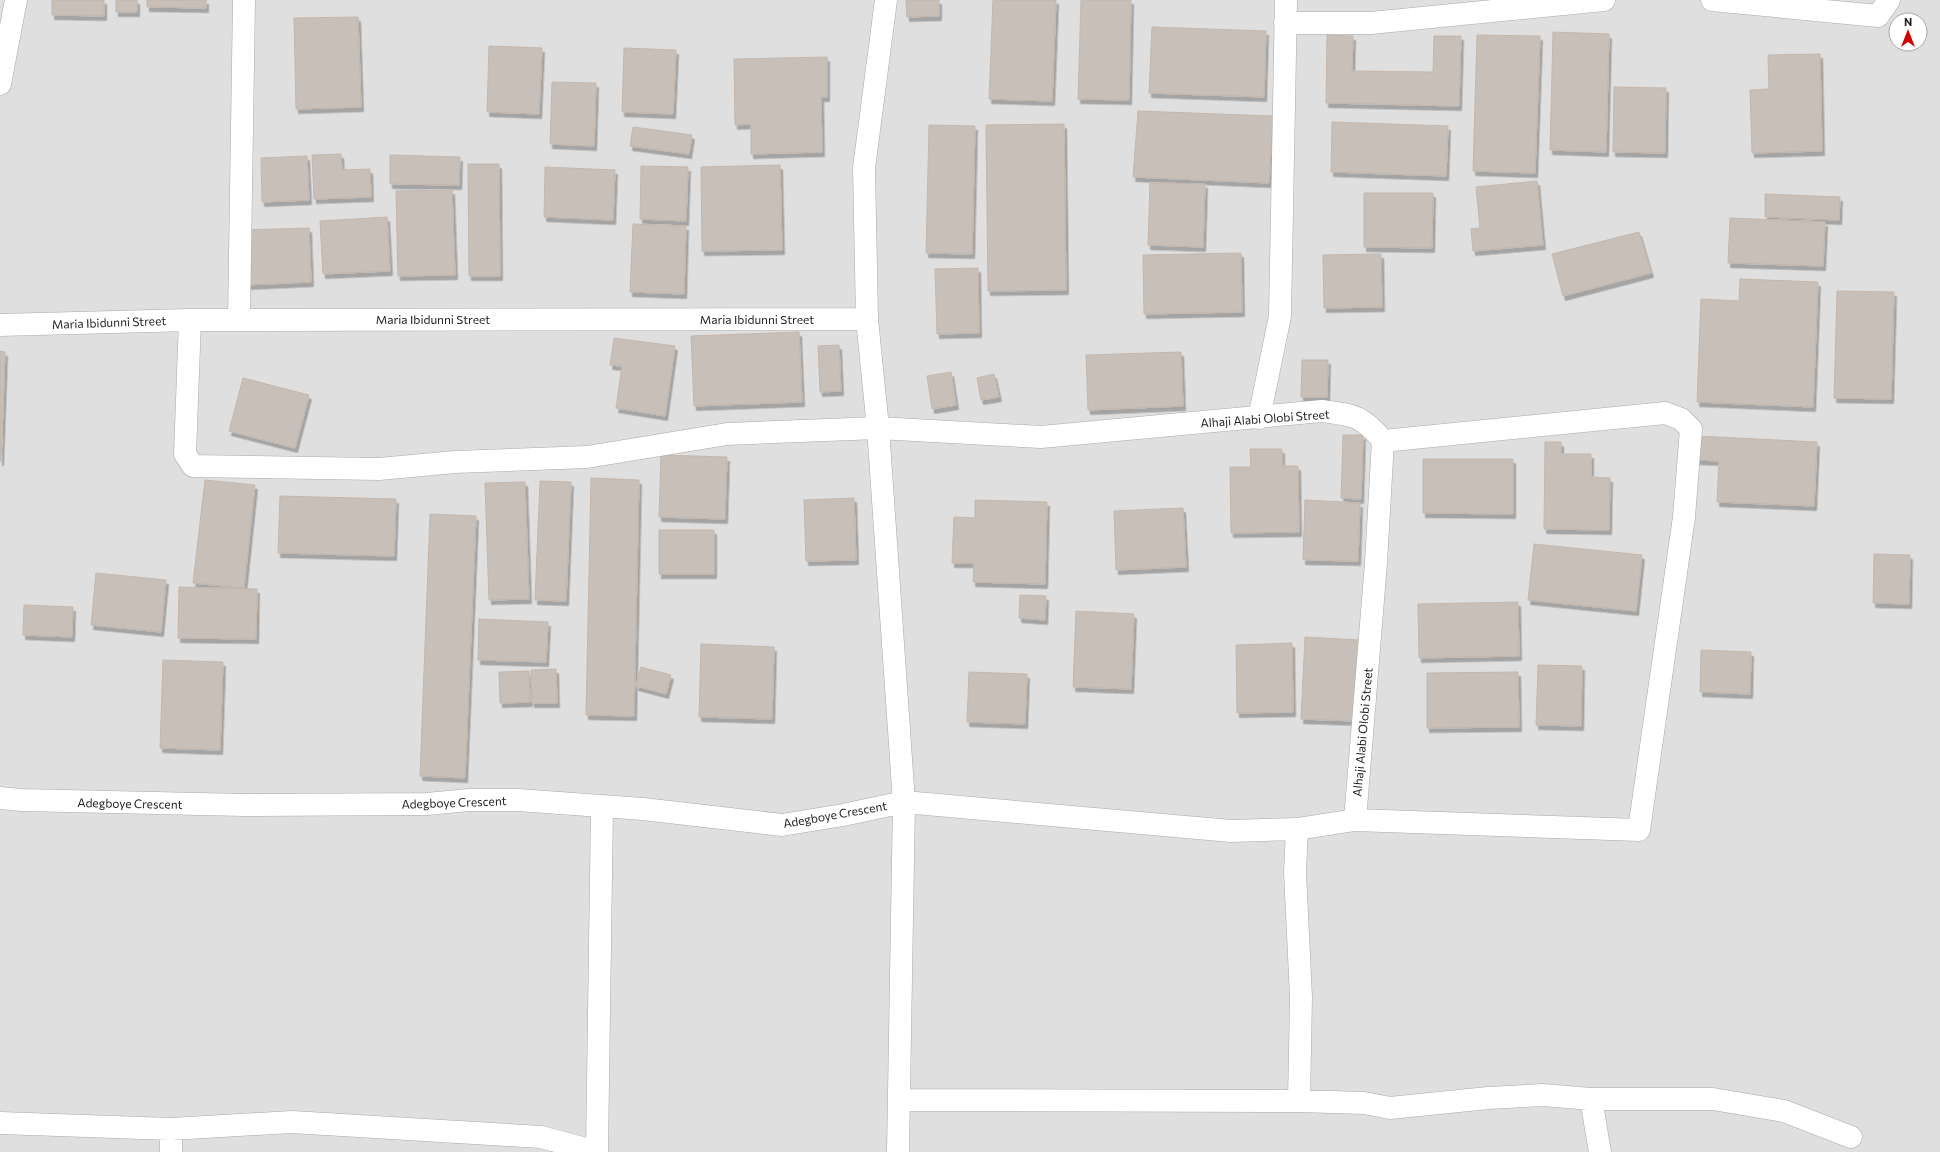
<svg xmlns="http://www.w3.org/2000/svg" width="1940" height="1152" font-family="Commissioner,sans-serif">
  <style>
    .residential { fill: #e0dfdf; fill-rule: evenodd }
    .building { fill: #c7bfb8; stroke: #c4b6ab; filter: url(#shadow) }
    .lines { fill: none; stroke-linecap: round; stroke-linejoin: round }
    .minor-casing { stroke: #a9a9a9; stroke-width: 23 }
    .minor { stroke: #fff; stroke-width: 22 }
    .labels { text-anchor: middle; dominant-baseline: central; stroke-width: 3; stroke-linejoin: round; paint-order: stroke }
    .street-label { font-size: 12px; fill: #222; stroke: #fff }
  </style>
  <defs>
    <filter id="shadow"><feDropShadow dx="2.5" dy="4.5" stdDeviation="0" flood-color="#0004"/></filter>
  </defs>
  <rect width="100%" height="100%" fill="#f2efe9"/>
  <!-- residential -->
  <path class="residential" d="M0,0H1940V1152H0ZM1896,20H1920V44H1896Z"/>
  <!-- building -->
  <path class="building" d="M52,0H104V16L52,15Z
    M116,0H137V12H116Z
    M147,0H206V8L147,7Z
    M906,0H939V16L907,17Z
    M993,0H1056L1052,101L989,99Z
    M1081,0H1131L1129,100L1078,99Z
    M358,17L361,107L296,109L294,18Z
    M1152,27L1266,31L1264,97L1149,93Z
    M1553,32L1609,34L1606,152L1550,150Z
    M1327,35L1353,36L1352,71L1433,72L1434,36H1461L1459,106L1326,103Z
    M1477,35L1540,36L1535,173L1473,171Z
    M489,46L542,48L539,114L487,112Z
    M624,48L676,50L673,114L622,112Z
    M1820,54L1822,151L1752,153L1750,90L1769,89L1768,55Z
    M827,57V97H821L822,152L751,154V124L735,125L734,59Z
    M552,82L596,83L594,146L550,144Z
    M1614,87L1666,88L1665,153L1613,152Z
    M1138,111L1273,116L1269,183L1133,177Z
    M1332,122L1448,126L1446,176L1331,172Z
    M1064,124L1066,290L988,291L986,125Z
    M929,125L975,126L972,254L926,253Z
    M633,127L692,135L689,154L630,146Z
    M341,154L342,170L370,169L371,197L314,199L312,155Z
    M390,155L460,157L459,185L390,184Z
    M307,156L309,200L262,202L261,158Z
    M468,164H499L500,276H469Z
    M780,165L782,250L702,251L701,167Z
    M641,166L688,167L686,221L640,219Z
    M545,167L615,170L613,220L544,217Z
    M1537,181L1543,245L1473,251L1471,229L1480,228L1476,187Z
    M1150,183L1205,184L1203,247L1148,245Z
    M452,190L455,275L398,276L396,191Z
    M1364,193H1433L1432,248L1364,247Z
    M1765,194L1840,197L1839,220L1765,217Z
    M387,217L390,271L323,274L320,221Z
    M1730,218L1825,222L1823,266L1728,263Z
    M633,224L686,226L684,294L630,292Z
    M309,228L311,282L245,285L243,230Z
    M1639,232L1651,273L1563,296L1552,254Z
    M1241,253L1242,312L1144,314L1143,255Z
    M1381,254L1382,307L1324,308L1323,255Z
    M978,268L979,333L937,334L935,269Z
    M1740,279L1818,282L1813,407L1697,402L1701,299L1739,301Z
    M1837,291L1894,292L1891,399L1834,398Z
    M799,332L802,402L694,406L691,336Z
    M614,338L675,346L665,416L616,408L622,366L610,365Z
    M839,345L841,391L820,392L818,346Z
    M0,351L5,352L1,461H0Z
    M1181,352L1183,406L1088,410L1086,355Z
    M1302,360H1328L1327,397H1301Z
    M951,372L956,405L932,409L927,376Z
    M994,374L999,397L981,400L977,378Z
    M243,378L309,395L295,448L229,431Z
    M1343,435H1363L1361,499L1341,498Z
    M1698,436L1817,442L1814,506L1717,502L1719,461L1697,460Z
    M1545,442H1561V454H1591V477L1610,478L1609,530L1544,529Z
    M1250,449H1282V466H1298L1299,532L1231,533L1230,467H1251Z
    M661,455L727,457L725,519L659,517Z
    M1423,459H1513V514L1423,513Z
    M591,478L639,480L634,716L586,715Z
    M205,480L255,485L244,588L193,583Z
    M540,481L571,482L566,601L535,600Z
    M525,482L529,599L489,600L485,483Z
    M280,496L396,499L394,556L278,553Z
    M854,498L856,560L806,561L804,500Z
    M975,500L1047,502L1045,584L973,582L974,563H952L954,517L975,518Z
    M1305,500L1360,503L1358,561L1303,560Z
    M1183,508L1186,567L1116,570L1114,511Z
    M430,514L476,516L465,778L420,776Z
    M659,530H714V574H659Z
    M1534,544L1642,555L1636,611L1528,600Z
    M1874,554L1910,555L1909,604L1873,603Z
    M96,573L166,580L161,632L91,625Z
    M179,587L257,589L256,639L178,638Z
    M1020,595L1046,596L1045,620L1019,618Z
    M1518,602L1519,656L1419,658L1418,604Z
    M24,605L73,607L72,637L23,635Z
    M1076,611L1134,614L1131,689L1073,687Z
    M479,619L548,622L546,662L478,660Z
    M1305,637L1359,640L1356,721L1301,719Z
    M1292,643L1293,712L1237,713L1236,645Z
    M701,644L774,647L772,719L699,717Z
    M1701,650L1751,652L1750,694L1700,692Z
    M163,660L223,662L220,750L160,748Z
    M1538,665L1582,666L1581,726L1536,725Z
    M641,667L671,675L666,694L636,686Z
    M556,669L557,703H532L531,670Z
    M529,671L530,702L500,703L499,672Z
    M969,672L1027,674L1025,724L967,722Z
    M1518,672L1519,727L1427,728V673Z"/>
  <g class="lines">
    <defs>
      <path id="minor" d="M886,0L864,168L867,319L878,428L904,802L898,1152
        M1712,0L1878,16L1889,0
        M1285,23H1371L1604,0
        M0,84L16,0
        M190,320L185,454L193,466L379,469L455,462L587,457L727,434L878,428L1041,437L1322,411C1353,415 1362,415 1383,441L1376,563L1355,820
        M239,320L244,0
        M0,325L190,320L867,319
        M1259,418L1280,316L1286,0
        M0,798L21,800L244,805L427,804L469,800H518L643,809L782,825L843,815L904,802L1231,831L1297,829L1295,872L1301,997L1299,1101L1364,1103L1390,1108L1488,1098L1543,1095L1591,1099H1713L1784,1111L1851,1137
        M1297,829L1355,820L1639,830L1684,517L1691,429L1681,419L1665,413L1383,441
        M1591,1099L1600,1152
        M899,1100L1299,1101
        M0,1123L171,1129L292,1122L541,1137L597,1152
        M171,1129V1152
        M597,1151L602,807"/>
    </defs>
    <!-- minor casing -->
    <use href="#minor" class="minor-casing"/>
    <!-- minor -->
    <use href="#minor" class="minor"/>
  </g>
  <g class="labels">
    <!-- street labels -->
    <g class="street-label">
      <text x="433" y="319">Maria Ibidunni Street</text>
      <text x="757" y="319">Maria Ibidunni Street</text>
      <text transform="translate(109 322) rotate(-2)">Maria Ibidunni Street</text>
      <text transform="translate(1265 418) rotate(-4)">Alhaji Alabi Olobi Street</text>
      <text transform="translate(1362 732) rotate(-85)">Alhaji Alabi Olobi Street</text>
      <text transform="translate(454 802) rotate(-2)">Adegboye Crescent</text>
      <text transform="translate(130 803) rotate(1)">Adegboye Crescent</text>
      <text transform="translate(835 814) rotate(-10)">Adegboye Crescent</text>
    </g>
  </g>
  <!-- north arrow -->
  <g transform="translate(1908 32)"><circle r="19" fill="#ffffff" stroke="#a7a7a7"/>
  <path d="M0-3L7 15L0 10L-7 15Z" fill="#d40000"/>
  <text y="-6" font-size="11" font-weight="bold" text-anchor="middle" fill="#222222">N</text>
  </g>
</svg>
